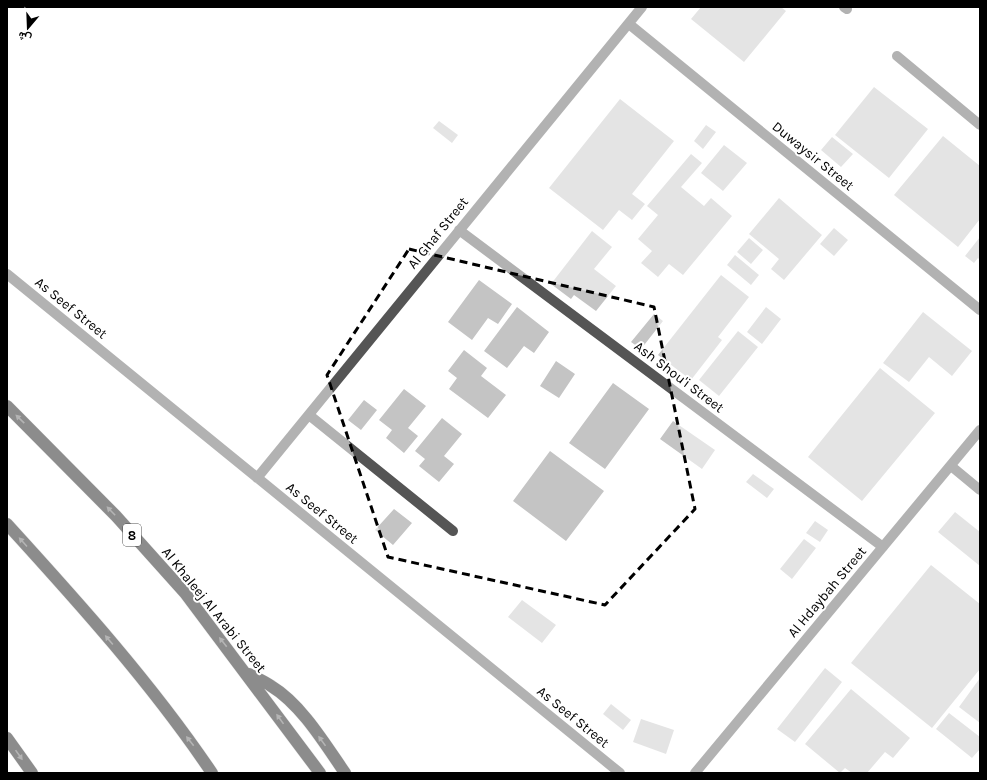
<svg xmlns="http://www.w3.org/2000/svg" width="987" height="780" font-family="Karla,Vazirmatn,sans-serif">
  <style>
    .building { fill: #c4c4c4 }
    .lines { fill: none; stroke-linecap: round; stroke-linejoin: round }
    .highway-casing { stroke: #dbdbdb; stroke-width: 13 }
    .minor { stroke: #555; stroke-width: 10 }
    .highway { stroke: #000; stroke-width: 12 }
    .oneway { fill: #595959 }
    .marked { fill: none; stroke: #000; stroke-width: 3; stroke-dasharray: 8 5; stroke-linejoin: round }
    .labels { text-anchor: middle; dominant-baseline: central; stroke-width: 4; stroke-linejoin: round; paint-order: stroke }
    .shield { fill: #fff; stroke: #4c4c4c; stroke-width: 1 }
    .shield-label { font-size: 13px; font-weight: bold; fill: #000 }
    .street-label { font-size: 14px; fill: #000; stroke: #fff }
  </style>
  <rect width="100%" height="100%" fill="#fff"/>
  <!-- building -->
  <path class="building" d="M701,7H781L786,11L744,62L691,19Z
    M874,87L928,129L889,178L835,135Z
    M620,99L674,141L632,194L645,204L632,220L619,210L603,230L549,188Z
    M439,121L458,135L452,143L433,128Z
    M706,125L716,132L703,149L694,141Z
    M943,136L980,166V219L958,247L894,195Z
    M832,137L853,154L841,167L821,150Z
    M724,145L747,163L723,191L701,173Z
    M691,154L702,163L681,187L704,206L711,198L732,216L683,275L669,264L658,277L641,263L652,251L638,239L658,215L647,206Z
    M779,198L822,235L784,280L771,269L779,259L749,234Z
    M834,228L848,240L834,256L820,244Z
    M592,231L612,247L594,269L616,286L596,311L574,295L571,299L551,284Z
    M980,237V260L978,258L974,263L965,256Z
    M749,238L763,250L751,264L737,252Z
    M735,255L759,275L751,285L727,265Z
    M721,275L749,297L718,337L722,340L691,380L658,355Z
    M479,280L512,304L498,324L488,318L472,340L448,322Z
    M517,307L549,332L534,353L524,346L507,368L484,351Z
    M766,307L781,319L762,344L747,332Z
    M923,312L972,351L952,376L929,357L909,382L883,363Z
    M654,314L663,321L641,349L631,342Z
    M738,331L758,347L719,396L699,380Z
    M464,350L487,368L481,376L506,395L488,418L449,389L457,378L448,371Z
    M556,361L575,374L559,398L540,386Z
    M880,368L935,413L862,501L808,457Z
    M613,383L649,409L605,469L569,443Z
    M404,389L426,406L408,428L418,436L404,453L386,438L392,430L379,420Z
    M364,400L377,410L361,430L348,420Z
    M442,418L462,434L444,456L454,464L439,482L419,466L425,459L415,451Z
    M673,421L715,450L702,469L660,439Z
    M550,451L604,491L566,541L513,501Z
    M753,474L774,489L767,498L746,482Z
    M394,509L412,523L393,545L375,530Z
    M955,512L980,532V566L938,532Z
    M815,521L828,530L820,542L806,533Z
    M804,539L816,548L792,579L780,569Z
    M931,565L980,604V669L932,728L851,663Z
    M522,600L556,625L542,643L508,617Z
    M825,668L842,682L795,742L777,729Z
    M980,678V723L959,707Z
    M851,689L910,738L893,758L885,752L867,773H852L845,768L840,773L805,744Z
    M611,704L631,720L623,730L603,714Z
    M949,713L980,737V749L972,758L936,729Z
    M641,719L674,730L666,754L633,742Z"/>
  <g class="lines">
    <defs>
      <path id="highway" d="M7,406L116,516L185,593L320,773
        M7,524C79,603 152,684 212,773
        M249,674C256,678 264,681 271,686C301,704 325,744 345,773
        M7,738L32,773"/>
    </defs>
    <!-- highway casing -->
    <use href="#highway" class="highway-casing"/>
    <!-- minor -->
    <path class="minor" d="M844,7L847,9
      M629,24L980,310
      M897,56L980,125
      M459,230L883,547
      M7,274L620,773
      M309,415L453,531
      M951,466L980,490
      M257,478L642,7
      M695,773L980,430"/>
    <!-- highway -->
    <use href="#highway" class="highway"/>
  </g>
  <!-- one-way arrows -->
  <defs><path id="oneway-solid" d="M-6-.8H1V-3.2L6.5 0L1 3.2V.8H-6Z"/></defs>
  <g class="oneway">
    <use href="#oneway-solid" transform="translate(20 419) rotate(-136)"/>
    <use href="#oneway-solid" transform="translate(111 511) rotate(-134)"/>
    <use href="#oneway-solid" transform="translate(23 542) rotate(-132)"/>
    <use href="#oneway-solid" transform="translate(109 640) rotate(-130)"/>
    <use href="#oneway-solid" transform="translate(223 642) rotate(-128)"/>
    <use href="#oneway-solid" transform="translate(280 719) rotate(-126)"/>
    <use href="#oneway-solid" transform="translate(190 741) rotate(-128)"/>
    <use href="#oneway-solid" transform="translate(322 741) rotate(-126)"/>
    <use href="#oneway-solid" transform="translate(19 755) rotate(55)"/>
  </g>
  <!-- marked area -->
  <path d="M0 0H987V780H0ZM409,249L654,307L695,509L605,605L388,557L327,375Z" fill="#fff" fill-opacity=".55" fill-rule="evenodd"/>
  <path class="marked" d="M409,249L654,307L695,509L605,605L388,557L327,375Z"/>
  <g class="labels">
    <!-- shield labels -->
    <rect class="shield" x="123" y="524" width="18" height="22" rx="3"/>
    <g class="shield-label">
      <text x="132" y="535">8</text>
    </g>
    <!-- street labels -->
    <g class="street-label">
      <text transform="translate(813 156) rotate(39)">Duwaysir Street</text>
      <text transform="translate(438 233) rotate(-51)">Al Ghaf Street</text>
      <text transform="translate(71 308) rotate(39)">As Seef Street</text>
      <text transform="translate(679 377) rotate(37)">Ash Shou'i Street</text>
      <text transform="translate(322 513) rotate(39)">As Seef Street</text>
      <text transform="translate(827 592) rotate(-50)">Al Hdaybah Street</text>
      <text transform="translate(214 610) rotate(51)">Al Khaleej Al Arabi Street</text>
      <text transform="translate(573 717) rotate(39)">As Seef Street</text>
    </g>
  </g>
  <!-- border -->
  <rect width="987" height="780" fill="none" stroke="#000000" stroke-width="16"/>
  <!-- north arrow -->
  <g transform="translate(28 28) rotate(199)" stroke="#ffffff" stroke-width="3" paint-order="stroke">
  <path d="M0-3L7 15L0 10L-7 15Z" fill="#000000"/>
  <text y="-6" font-size="11" font-weight="bold" text-anchor="middle" fill="#000000">ش</text>
  </g>
</svg>
